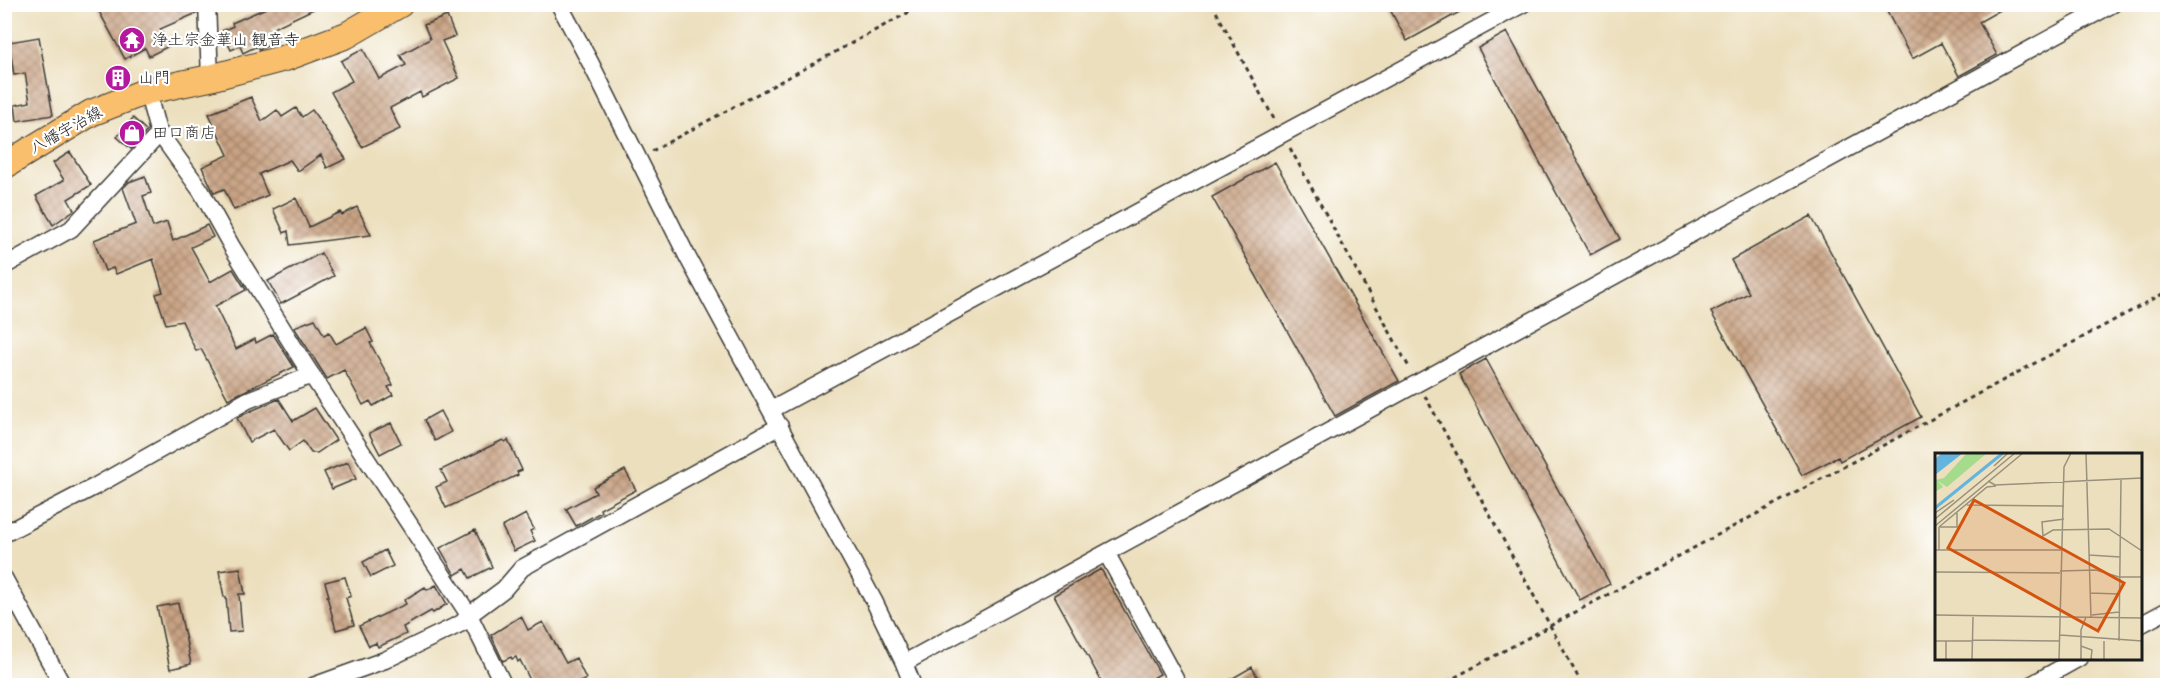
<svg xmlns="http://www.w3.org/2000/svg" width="2172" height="690" font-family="Pangolin,'Klee One',sans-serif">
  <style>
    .building { fill: url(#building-cross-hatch) }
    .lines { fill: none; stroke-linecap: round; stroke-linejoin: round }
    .minor-casing { stroke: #3b3934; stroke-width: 19 }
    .primary-casing { stroke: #3b3934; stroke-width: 28 }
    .path { stroke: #3b3934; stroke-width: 3; stroke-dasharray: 4.5 4.5; stroke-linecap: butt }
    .minor { stroke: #fff; stroke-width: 16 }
    .primary { stroke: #f9bf6d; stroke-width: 26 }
    .labels { text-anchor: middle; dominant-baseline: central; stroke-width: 4.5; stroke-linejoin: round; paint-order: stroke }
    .poi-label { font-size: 16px; fill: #1c1c1c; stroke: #fff; text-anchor: start }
    .street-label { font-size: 16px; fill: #1c1c1c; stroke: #fff }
    .inset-river { fill: none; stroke: #63b4de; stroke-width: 3 }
    .inset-road { fill: none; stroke: #99917d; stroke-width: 1.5 }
    .view { fill: #d4530e; fill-opacity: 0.15; stroke: #d4530e; stroke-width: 3 }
    .inset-edge { fill: none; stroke: #1c1c1c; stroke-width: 3 }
  </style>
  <defs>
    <pattern id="building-cross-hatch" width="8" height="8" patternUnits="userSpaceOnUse" patternTransform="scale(1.5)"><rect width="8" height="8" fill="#c9a283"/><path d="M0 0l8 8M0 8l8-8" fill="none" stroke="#a2836a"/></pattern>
  </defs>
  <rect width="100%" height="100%" fill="#fff"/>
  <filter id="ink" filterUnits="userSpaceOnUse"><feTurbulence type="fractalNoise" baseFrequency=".0167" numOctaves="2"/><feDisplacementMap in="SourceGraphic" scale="12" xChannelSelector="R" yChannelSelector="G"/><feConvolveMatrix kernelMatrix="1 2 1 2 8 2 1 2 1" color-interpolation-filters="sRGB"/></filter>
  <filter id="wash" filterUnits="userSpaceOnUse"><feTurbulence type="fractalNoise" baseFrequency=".008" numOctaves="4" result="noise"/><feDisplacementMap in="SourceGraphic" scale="24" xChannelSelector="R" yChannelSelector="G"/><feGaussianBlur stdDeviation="1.35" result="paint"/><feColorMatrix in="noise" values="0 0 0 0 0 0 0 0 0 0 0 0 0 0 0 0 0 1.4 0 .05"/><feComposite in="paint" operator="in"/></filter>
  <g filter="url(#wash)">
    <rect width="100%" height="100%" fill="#ecdfbd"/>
    <g id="blocks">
      <!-- building -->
      <path class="building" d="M95,4H197V13L160,29L169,46L149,56L145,48L125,59Z
        M275,4H324L271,29L277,41L259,50L257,46L243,53L240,46L231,50L222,31L233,26L232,23Z
        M1387,4H1474L1407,41Z
        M1883,4H2011L1979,22L1997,55L1959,76L1941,43L1912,59Z
        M447,16L455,36L442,41L459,78L422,97L420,92L390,108L400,129L362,147L331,92L352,81L341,61L363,49L379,79L406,65L400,55L430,39L424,25Z
        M1507,32L1620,239L1590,255L1478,48Z
        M39,37L53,115L17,121L15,105L30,102L25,73L14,75L9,42Z
        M251,97L262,121L277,110L282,117L296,108L302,117L312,110L346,159L327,168L321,155L298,171L290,160L259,174L268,195L234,210L224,189L214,193L202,167L228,155L209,114Z
        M133,118L147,131L131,149L117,137Z
        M70,152L91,185L68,199L74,210L53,225L36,196L64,180L53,163Z
        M1275,162L1399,381L1335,416L1212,197Z
        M145,176L151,193L143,196L153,227L167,222L173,241L207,225L213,237L191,247L210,282L233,269L246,290L215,306L236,349L255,339L256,343L273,334L294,367L228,399L201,349L196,351L182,321L166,324L156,294L163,292L153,259L116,274L113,268L105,271L94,240L136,224L123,188L129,182Z
        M296,198L309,227L340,212L342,215L357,207L371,235L290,245L288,231L284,233L273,209Z
        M1811,216L1921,417L1840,461L1838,457L1802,475L1711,312L1749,293L1731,260Z
        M321,253L334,276L281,304L268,281Z
        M315,319L324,335L329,332L336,344L366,328L373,342L370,343L393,385L388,387L393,395L373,406L370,401L363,405L344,370L327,379L294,327Z
        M1486,359L1610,584L1580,600L1459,374Z
        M279,399L293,421L315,408L336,440L317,453H311L303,441L289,451L274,429L249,442L237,418L253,410Z
        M440,411L451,432L435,441L424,420Z
        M391,423L401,443L380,454L369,433Z
        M503,440L505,442L508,440L522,470L517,472L518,475L446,508L436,487L447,482L441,470Z
        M348,462L356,479L332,489L324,472Z
        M625,470L636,490L600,509L601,512L576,526L566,509L596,493L593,487Z
        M526,514L534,529L530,531L535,541L514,551L502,527Z
        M475,530L492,567L470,578L465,569L455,575L440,548Z
        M385,550L393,566L371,577L363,562Z
        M240,568L245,594H239L242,631L229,632L226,597H224L219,571Z
        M1101,569L1160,674L1139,686H1104L1054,595Z
        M345,577L351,596L346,598L354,625L336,630L327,596H329L325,582Z
        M436,585L447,604L433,613L431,611L403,627L406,634L378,647L376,643L369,646L359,626L406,604L404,600L425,587L427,590Z
        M178,603L191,664L170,669L157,607Z
        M521,616L528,630L543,622L566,663L576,658L586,679L573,686H533L520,660L518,662L516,657L512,659L511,657L503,661L491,635Z
        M1252,667L1262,686H1219Z"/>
    </g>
  </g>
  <g filter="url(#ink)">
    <use href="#blocks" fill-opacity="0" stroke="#3b3934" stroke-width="1.5"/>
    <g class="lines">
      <defs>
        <path id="minor" d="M207,4L210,78
          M559,4L591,64L688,258L874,601L904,663L913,686
          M147,91L158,131L201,191L232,247L305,365L469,615L504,686
          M4,266L71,229L160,133
          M771,410L1523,4
          M4,534L94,487L248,400L312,375
          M1107,554L1179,686
          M4,578L63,686
          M2140,625L2168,610
          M904,663L2113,4
          M313,686L385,660L462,623L469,615L504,589L522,568L780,426
          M2029,686L2079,658"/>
        <path id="primary" d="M4,166L91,113L147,91L210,78L285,58L347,35L400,4"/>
      </defs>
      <!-- minor casing -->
      <use href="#minor" class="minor-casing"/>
      <!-- primary casing -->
      <use href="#primary" class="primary-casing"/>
      <!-- path -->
      <path class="path" d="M1212,4L1274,119
        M1290,148L1410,369
        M652,151L924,4
        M1425,396L1583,686
        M1439,686L2168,291"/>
      <!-- minor -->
      <use href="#minor" class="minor"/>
      <!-- primary -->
      <use href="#primary" class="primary"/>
    </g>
  </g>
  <!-- icons -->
  <defs>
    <symbol id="temple-disc" viewBox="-11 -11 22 22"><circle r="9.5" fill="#b5179e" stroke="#fff"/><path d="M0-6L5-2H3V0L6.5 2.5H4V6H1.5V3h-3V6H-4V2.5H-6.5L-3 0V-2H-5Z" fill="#fff"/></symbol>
    <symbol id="building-disc" viewBox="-11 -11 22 22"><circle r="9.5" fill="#b5179e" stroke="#fff"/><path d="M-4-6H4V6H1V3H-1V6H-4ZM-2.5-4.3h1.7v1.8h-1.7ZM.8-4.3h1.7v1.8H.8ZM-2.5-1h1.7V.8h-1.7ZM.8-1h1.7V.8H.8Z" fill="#fff"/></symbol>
    <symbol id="shop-disc" viewBox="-11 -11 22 22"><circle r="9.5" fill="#b5179e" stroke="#fff"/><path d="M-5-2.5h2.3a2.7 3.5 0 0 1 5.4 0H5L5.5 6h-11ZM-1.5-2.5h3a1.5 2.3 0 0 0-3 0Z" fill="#fff"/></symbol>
  </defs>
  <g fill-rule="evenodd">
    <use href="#temple-disc" x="117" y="25" width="30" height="30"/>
    <use href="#building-disc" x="103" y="63" width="30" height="30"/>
    <use href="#shop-disc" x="117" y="118" width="30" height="30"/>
  </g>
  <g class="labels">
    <!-- poi labels -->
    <g class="poi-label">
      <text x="152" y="40">浄土宗金華山 観音寺</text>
      <text x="138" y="78">山門</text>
      <text x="152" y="133">田口商店</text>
    </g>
    <!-- street labels -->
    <g class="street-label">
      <text transform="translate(66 130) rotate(-29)">八幡宇治線</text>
    </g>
  </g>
  <!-- overview -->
  <g transform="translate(1935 453)">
    <rect width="207" height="207" fill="#ecdfbd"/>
    <path d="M32,0H52L12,34L3,28L8,34L0,39V27L9,25Z" fill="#a5db8c"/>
    <path d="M7,0H28L0,22V6Z" fill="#63b4de"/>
    <path class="inset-river" d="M0,55L68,0"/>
    <path class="inset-road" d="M151,0L156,165M59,13L73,0M53,28L60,32L207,25M32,52L129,53M0,60L19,47M0,66L80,0M129,66L107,69L108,83L118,77L174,76L207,98M0,73L88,0M4,74L52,34L61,33M5,74H22V60M0,97H126M4,97V74M154,102L185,104M125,118L161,117L184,124H207M0,119L125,120M155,140L184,141M0,162L207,165M157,162L184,159M125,182L207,188M37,187L124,188M0,188H37M184,188L186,26M146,193L157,197L156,206L160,207M11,207V188M37,207L38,164M124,207L129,14L136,0M146,207V177L151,164M169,207V188"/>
    <path class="view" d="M39,47L189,130L163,178L13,95Z"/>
    <rect width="207" height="207" class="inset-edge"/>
  </g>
  <!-- margin -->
  <rect width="2172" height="690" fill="none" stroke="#fff" stroke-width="24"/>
</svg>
